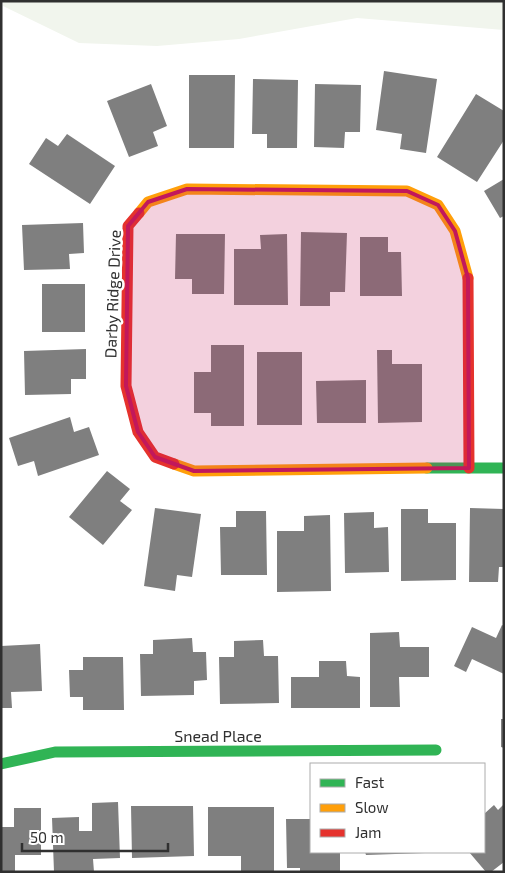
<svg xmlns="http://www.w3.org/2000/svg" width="505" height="873" font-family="'Exo 2',sans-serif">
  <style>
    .green { fill: #f1f5ed }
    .building { fill: #7f7f7f }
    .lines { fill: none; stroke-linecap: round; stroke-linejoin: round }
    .fast { stroke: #30b455; stroke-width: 11 }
    .slow { stroke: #ff9f0a; stroke-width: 11 }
    .jam { stroke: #e5322d; stroke-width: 11 }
    .marked { fill: #c2185b; fill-opacity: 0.2; stroke: #c2185b; stroke-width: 4; stroke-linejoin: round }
    .labels { text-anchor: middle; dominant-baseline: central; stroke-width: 5; stroke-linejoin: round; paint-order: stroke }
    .street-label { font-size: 16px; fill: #303030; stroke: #fff }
  </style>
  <rect width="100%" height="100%" fill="#fff"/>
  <!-- green -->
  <path class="green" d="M3,1H504V30L357,18L239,39L157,46L79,43L3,6Z"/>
  <!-- building -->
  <path class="building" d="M384,71L437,79L426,153L400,149L402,134L376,130Z
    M189,75H235L234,148H189Z
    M253,79L298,80L297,148H267V134H252Z
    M151,84L167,126L153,132L158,146L129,157L107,101Z
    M315,84L361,85L360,132H345L344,148L314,147Z
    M476,94L504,111V140L477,182L437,157Z
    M67,134L115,166L90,204L29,164L46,138L58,146Z
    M504,179V216L500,218L484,191Z
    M83,223L84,253L69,254L70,269L24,270L22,225Z
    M301,232L347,233L345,292H330V306H300Z
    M176,234H225L224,294H192V279H175Z
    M287,234L288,305H234V249H261L260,235Z
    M360,237H388V252H401L402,296H360Z
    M42,284H85V332H42Z
    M211,345H244V426H211V413H194V372H211Z
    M86,349V379H71V394L25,395L24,351Z
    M377,350H392V364H422V422L378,423Z
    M257,352H302V425H257Z
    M366,380V423H317L316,381Z
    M70,417L74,432L89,427L99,455L38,476L34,461L18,466L9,438Z
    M107,471L130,489L120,501L132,510L103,545L69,517Z
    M155,508L201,514L192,577L177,575L175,591L144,586Z
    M470,508L504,509V567H499L498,582H469Z
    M401,509H428V523H456V580L401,581Z
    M236,511H266L267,575H221L220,527H236Z
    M374,512V528L388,527L389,572L345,573L344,513Z
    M330,515L331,591L277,592V531H304V516Z
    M502,625L504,626V674L472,659L466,672L454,666L472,627L496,638Z
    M399,632L400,647H429V677H399L400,707H370V633Z
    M192,638L193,652H206L207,680L194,681V695L141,696L140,654H153V640Z
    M263,640L264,656H278L279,703L220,704L219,657H234V641Z
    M40,644L42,691L11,692L12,708H1V646Z
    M83,657H123L124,710H83V697H70L69,670H83Z
    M319,661H346L347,676L360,677V708H291V677H319Z
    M501,719H504V748L501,747Z
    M118,802L120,858L93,859L94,872H54L52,818L79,817V831H92V803Z
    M504,804V862L491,872H486L469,852H484V814L494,805L498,810Z
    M131,806H193L194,856L132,858Z
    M208,807H274V872H241V856H208Z
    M14,808H41V855H15V871H1V827H14Z
    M286,819H311V852H340V872H300V868H287Z
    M365,852H425V853L366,855Z"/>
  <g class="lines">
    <!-- fast -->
    <path class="fast" d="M427,468H504
      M1,764L55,752L436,750"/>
    <!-- slow -->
    <path class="slow" d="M139,213L148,202L187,189L407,191L438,205L455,231L468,278
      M174,464L194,471L427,468"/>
    <!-- jam -->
    <path class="jam" d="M139,213L128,226L126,386L138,432L155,457L174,464
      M468,278L469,468"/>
  </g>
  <!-- marked area -->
  <path class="marked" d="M187,189L407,191L438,205L455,231L468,278L469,468L194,471L155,457L138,432L126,386L128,226L148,202Z"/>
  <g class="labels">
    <!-- street labels -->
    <g class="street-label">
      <text transform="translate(112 294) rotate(-88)">Darby Ridge Drive</text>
      <text x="218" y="735">Snead Place</text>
    </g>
  </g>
  <!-- border -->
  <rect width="505" height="873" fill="none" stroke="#303030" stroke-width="5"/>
  <!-- legend -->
  <rect x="310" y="763" width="175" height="90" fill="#ffffff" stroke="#acacac"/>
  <rect x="320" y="779" width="25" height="8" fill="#30b455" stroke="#acacac"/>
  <text x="355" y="788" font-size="15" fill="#303030">Fast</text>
  <rect x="320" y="804" width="25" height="8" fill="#ff9f0a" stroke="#acacac"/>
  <text x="355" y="813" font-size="15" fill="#303030">Slow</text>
  <rect x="320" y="829" width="25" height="8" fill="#e5322d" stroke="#acacac"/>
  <text x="355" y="838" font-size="15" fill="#303030">Jam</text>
  <!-- scale -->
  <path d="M22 843v8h146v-8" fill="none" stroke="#303030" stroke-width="2.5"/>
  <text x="30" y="843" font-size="15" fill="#303030" stroke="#ffffff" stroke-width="4" paint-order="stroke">50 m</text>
</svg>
